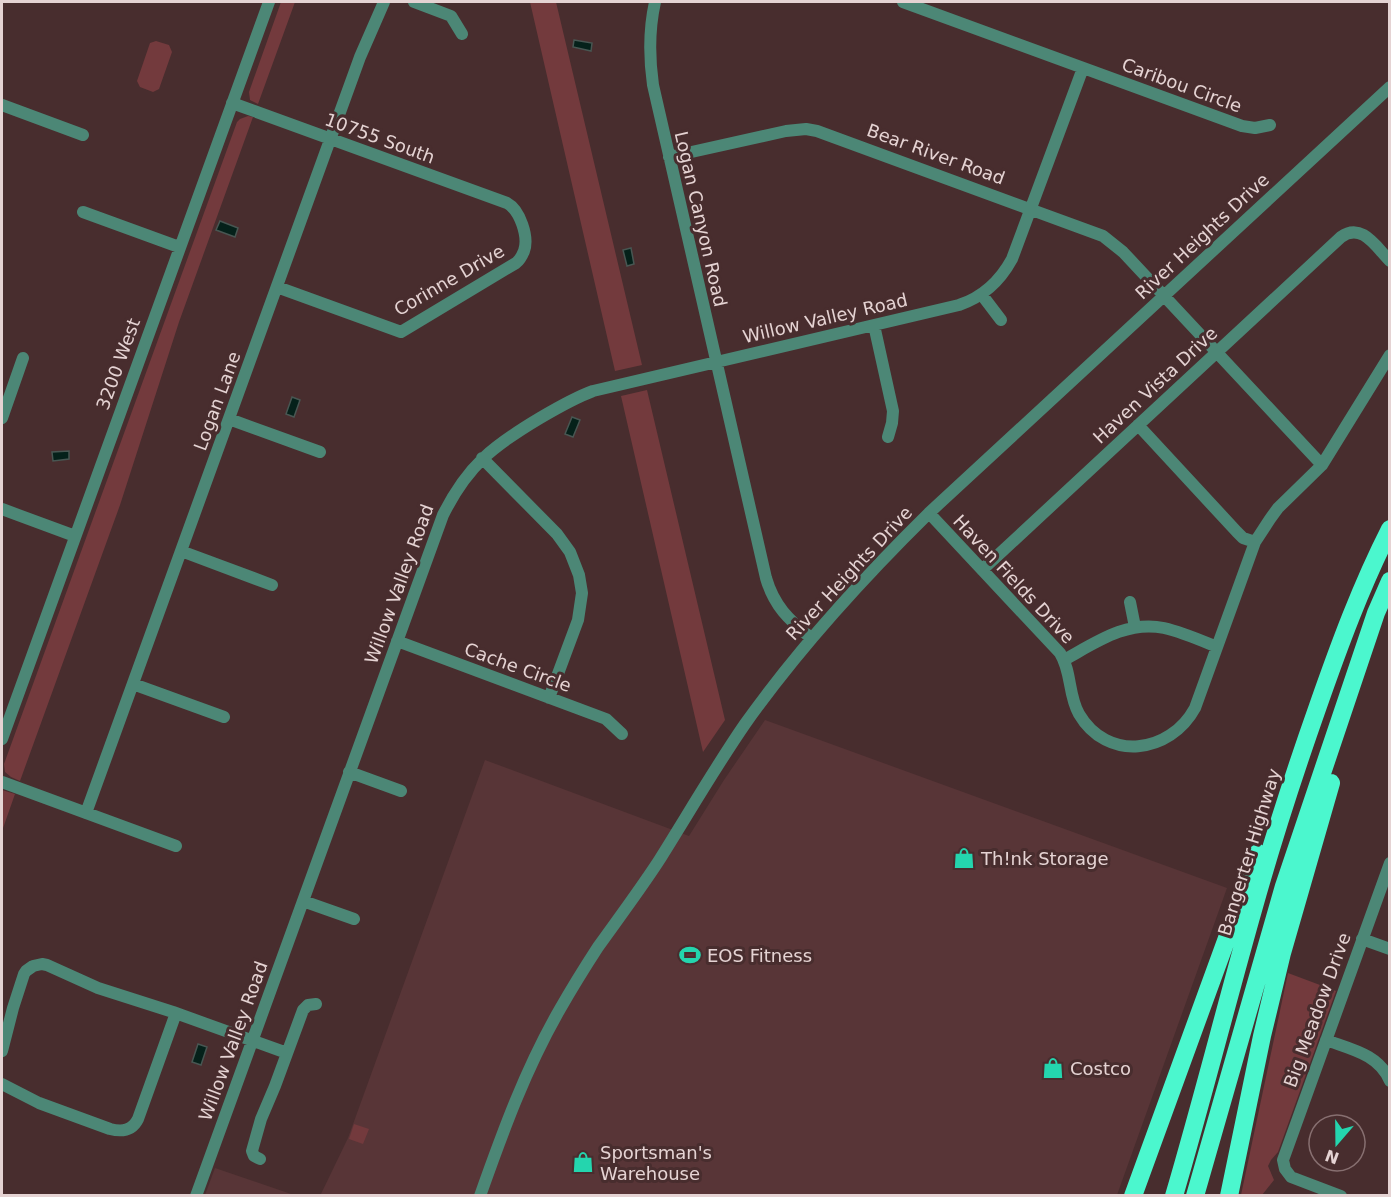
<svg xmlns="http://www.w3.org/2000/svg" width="1391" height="1197" font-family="'DejaVu Sans',sans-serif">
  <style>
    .built { fill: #583537 }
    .green { fill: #733a3d }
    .water { fill: #05211a; stroke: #485652; stroke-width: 1.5 }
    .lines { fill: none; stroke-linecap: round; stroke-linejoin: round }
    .minor { stroke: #4c8776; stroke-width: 12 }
    .highway { stroke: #4bf7ce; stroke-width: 18 }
    .labels { text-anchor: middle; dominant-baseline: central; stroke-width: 6; stroke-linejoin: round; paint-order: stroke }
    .street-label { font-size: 18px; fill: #e5d3d3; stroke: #482d2e }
    .poi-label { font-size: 18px; fill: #e5d3d3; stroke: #482d2e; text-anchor: start }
  </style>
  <rect width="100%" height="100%" fill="#482d2e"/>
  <!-- built -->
  <path class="built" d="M765,720L1227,888L1117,1195L320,1196L348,1138L485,760L689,836L724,780Z
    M215,1168L294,1195H205Z"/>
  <!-- green -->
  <path class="green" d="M281,2H295L258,104L250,100L249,92Z
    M530,2H556L642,365L615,371Z
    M156,41L169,45L172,52L159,89L153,92L140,87L137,81L150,43Z
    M248,116L253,117L179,322L120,505L20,781L11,777L5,772L4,764L237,122L240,119Z
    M647,390L725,720L703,752L621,396Z
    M2,790L15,794L2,831Z
    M1288,973L1336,991L1278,1152L1271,1160L1268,1166L1274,1180L1262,1195H1241Z
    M354,1124L369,1129L363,1144L349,1139Z"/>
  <!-- water -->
  <path class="water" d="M574,40L592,43L591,51L573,47Z
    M220,221L238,228L235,237L216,230Z
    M631,248L634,264L627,266L623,250Z
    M292,397L300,400L294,417L286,414Z
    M572,417L580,420L573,437L565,434Z
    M69,451V459L53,461L52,452Z
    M198,1044L207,1047L201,1065L192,1062Z"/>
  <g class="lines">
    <!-- minor -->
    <path class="minor" d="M414,2L451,16L462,34
      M655,2C649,29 649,57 653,85L766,578C774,606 789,620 811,638
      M903,2L1242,126L1255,128L1270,125
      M232,103L507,203C520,210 529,237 524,251C522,256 520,260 516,263L401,332L277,287
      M2,105L83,135
      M669,157L786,131L806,129L817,131L1103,236L1123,252L1322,465
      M83,212L179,247
      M982,295L1001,320
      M874,325L893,411L892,423L888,437
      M2,418L23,358
      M229,419L320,452
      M1138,425L1237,532L1243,538L1255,542
      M482,458L557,534L570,552L579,575L582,593L578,620L549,698
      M2,509L75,536
      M929,513L1060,653C1072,672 1068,695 1079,714C1107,762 1170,754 1195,708L1255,542L1270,519L1278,508L1322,465L1390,355
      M181,551L272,585
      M982,570L1341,237C1362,222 1376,247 1390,261
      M1130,602L1135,627
      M397,641L606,719L622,734
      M1064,660C1095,643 1127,620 1164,628C1182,632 1200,640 1217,647
      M133,684L224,717
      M2,739L269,2
      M349,772L401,791
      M2,782L176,846
      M86,813L360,57L384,2
      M303,901L354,919
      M1362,939L1390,949
      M1326,1040C1350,1049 1379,1054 1390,1081
      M2,1051L13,1008L24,974L26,971L33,966L42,964L47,965L98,988L173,1012L287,1053
      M2,1084L39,1103L110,1129C122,1132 132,1131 138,1119L176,1013
      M260,1159L254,1156L252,1151L261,1119L275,1086L303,1010L308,1005L316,1004
      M196,1196L443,515C468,465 493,446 540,418C557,408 574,398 593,391L959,305C983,297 1000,281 1012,259L1083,68
      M480,1196C503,1131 526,1068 560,1009C572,988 585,967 598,947C618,919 639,891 658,862C687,816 714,769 745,724C799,648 862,579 929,513L1390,87
      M1341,1196L1291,1177L1285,1169L1283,1160L1390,863"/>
    <!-- highway -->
    <path class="highway" d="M1133,1196L1258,853
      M1174,1196C1202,1101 1226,1005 1253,910C1272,842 1294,774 1318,706C1339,646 1361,586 1390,529
      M1195,1196L1284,886L1376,613L1390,581
      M1229,1196L1262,1036L1282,953L1331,783"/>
  </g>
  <!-- icons -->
  <defs>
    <symbol id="shop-bare" viewBox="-9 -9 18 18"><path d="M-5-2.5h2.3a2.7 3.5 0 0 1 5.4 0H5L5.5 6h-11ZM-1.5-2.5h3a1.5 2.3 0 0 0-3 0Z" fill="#24d5ae" stroke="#482d2e" stroke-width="2.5" paint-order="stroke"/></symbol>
    <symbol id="stadium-bare" viewBox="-9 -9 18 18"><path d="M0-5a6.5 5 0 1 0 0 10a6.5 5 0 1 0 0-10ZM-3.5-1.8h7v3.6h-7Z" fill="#24d5ae" stroke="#482d2e" stroke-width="2.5" paint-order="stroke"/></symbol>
  </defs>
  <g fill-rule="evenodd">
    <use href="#shop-bare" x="949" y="843" width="30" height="30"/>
    <use href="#stadium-bare" x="675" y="940" width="30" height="30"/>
    <use href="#shop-bare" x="1038" y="1053" width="30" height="30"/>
    <use href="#shop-bare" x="568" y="1147" width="30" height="30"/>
  </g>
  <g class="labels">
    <!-- street labels -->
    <g class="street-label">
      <text transform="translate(1182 85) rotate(20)">Caribou Circle</text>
      <text transform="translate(380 138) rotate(20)">10755 South</text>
      <text transform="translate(936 154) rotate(20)">Bear River Road</text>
      <text transform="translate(701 219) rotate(77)">Logan Canyon Road</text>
      <text transform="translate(1202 236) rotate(-43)">River Heights Drive</text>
      <text transform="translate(449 280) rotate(-30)">Corinne Drive</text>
      <text transform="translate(825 318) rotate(-13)">Willow Valley Road</text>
      <text transform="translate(118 364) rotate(-70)">3200 West</text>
      <text transform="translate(1155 385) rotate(-43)">Haven Vista Drive</text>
      <text transform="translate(217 401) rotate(-70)">Logan Lane</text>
      <text transform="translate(849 573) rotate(-47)">River Heights Drive</text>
      <text transform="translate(1014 579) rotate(47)">Haven Fields Drive</text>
      <text transform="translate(399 584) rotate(-70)">Willow Valley Road</text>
      <text transform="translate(518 667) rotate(20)">Cache Circle</text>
      <text transform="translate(1249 852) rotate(-73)">Bangerter Highway</text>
      <text transform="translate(1317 1010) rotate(-70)">Big Meadow Drive</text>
      <text transform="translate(233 1041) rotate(-70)">Willow Valley Road</text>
    </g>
    <!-- poi labels -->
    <g class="poi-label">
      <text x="981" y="858">Th!nk Storage</text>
      <text x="707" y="955">EOS Fitness</text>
      <text x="1070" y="1068">Costco</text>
      <text x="600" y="1152">Sportsman's<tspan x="600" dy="21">Warehouse</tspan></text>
    </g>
  </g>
  <!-- border -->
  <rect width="1391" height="1197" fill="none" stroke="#e5d3d3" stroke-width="6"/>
  <!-- north arrow -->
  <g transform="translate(1337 1143) rotate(200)"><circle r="28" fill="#482d2e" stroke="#876f70" stroke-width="1.5"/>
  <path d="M0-4.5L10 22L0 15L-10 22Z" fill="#24d5ae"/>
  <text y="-9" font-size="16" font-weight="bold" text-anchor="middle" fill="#e5d3d3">N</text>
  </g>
</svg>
